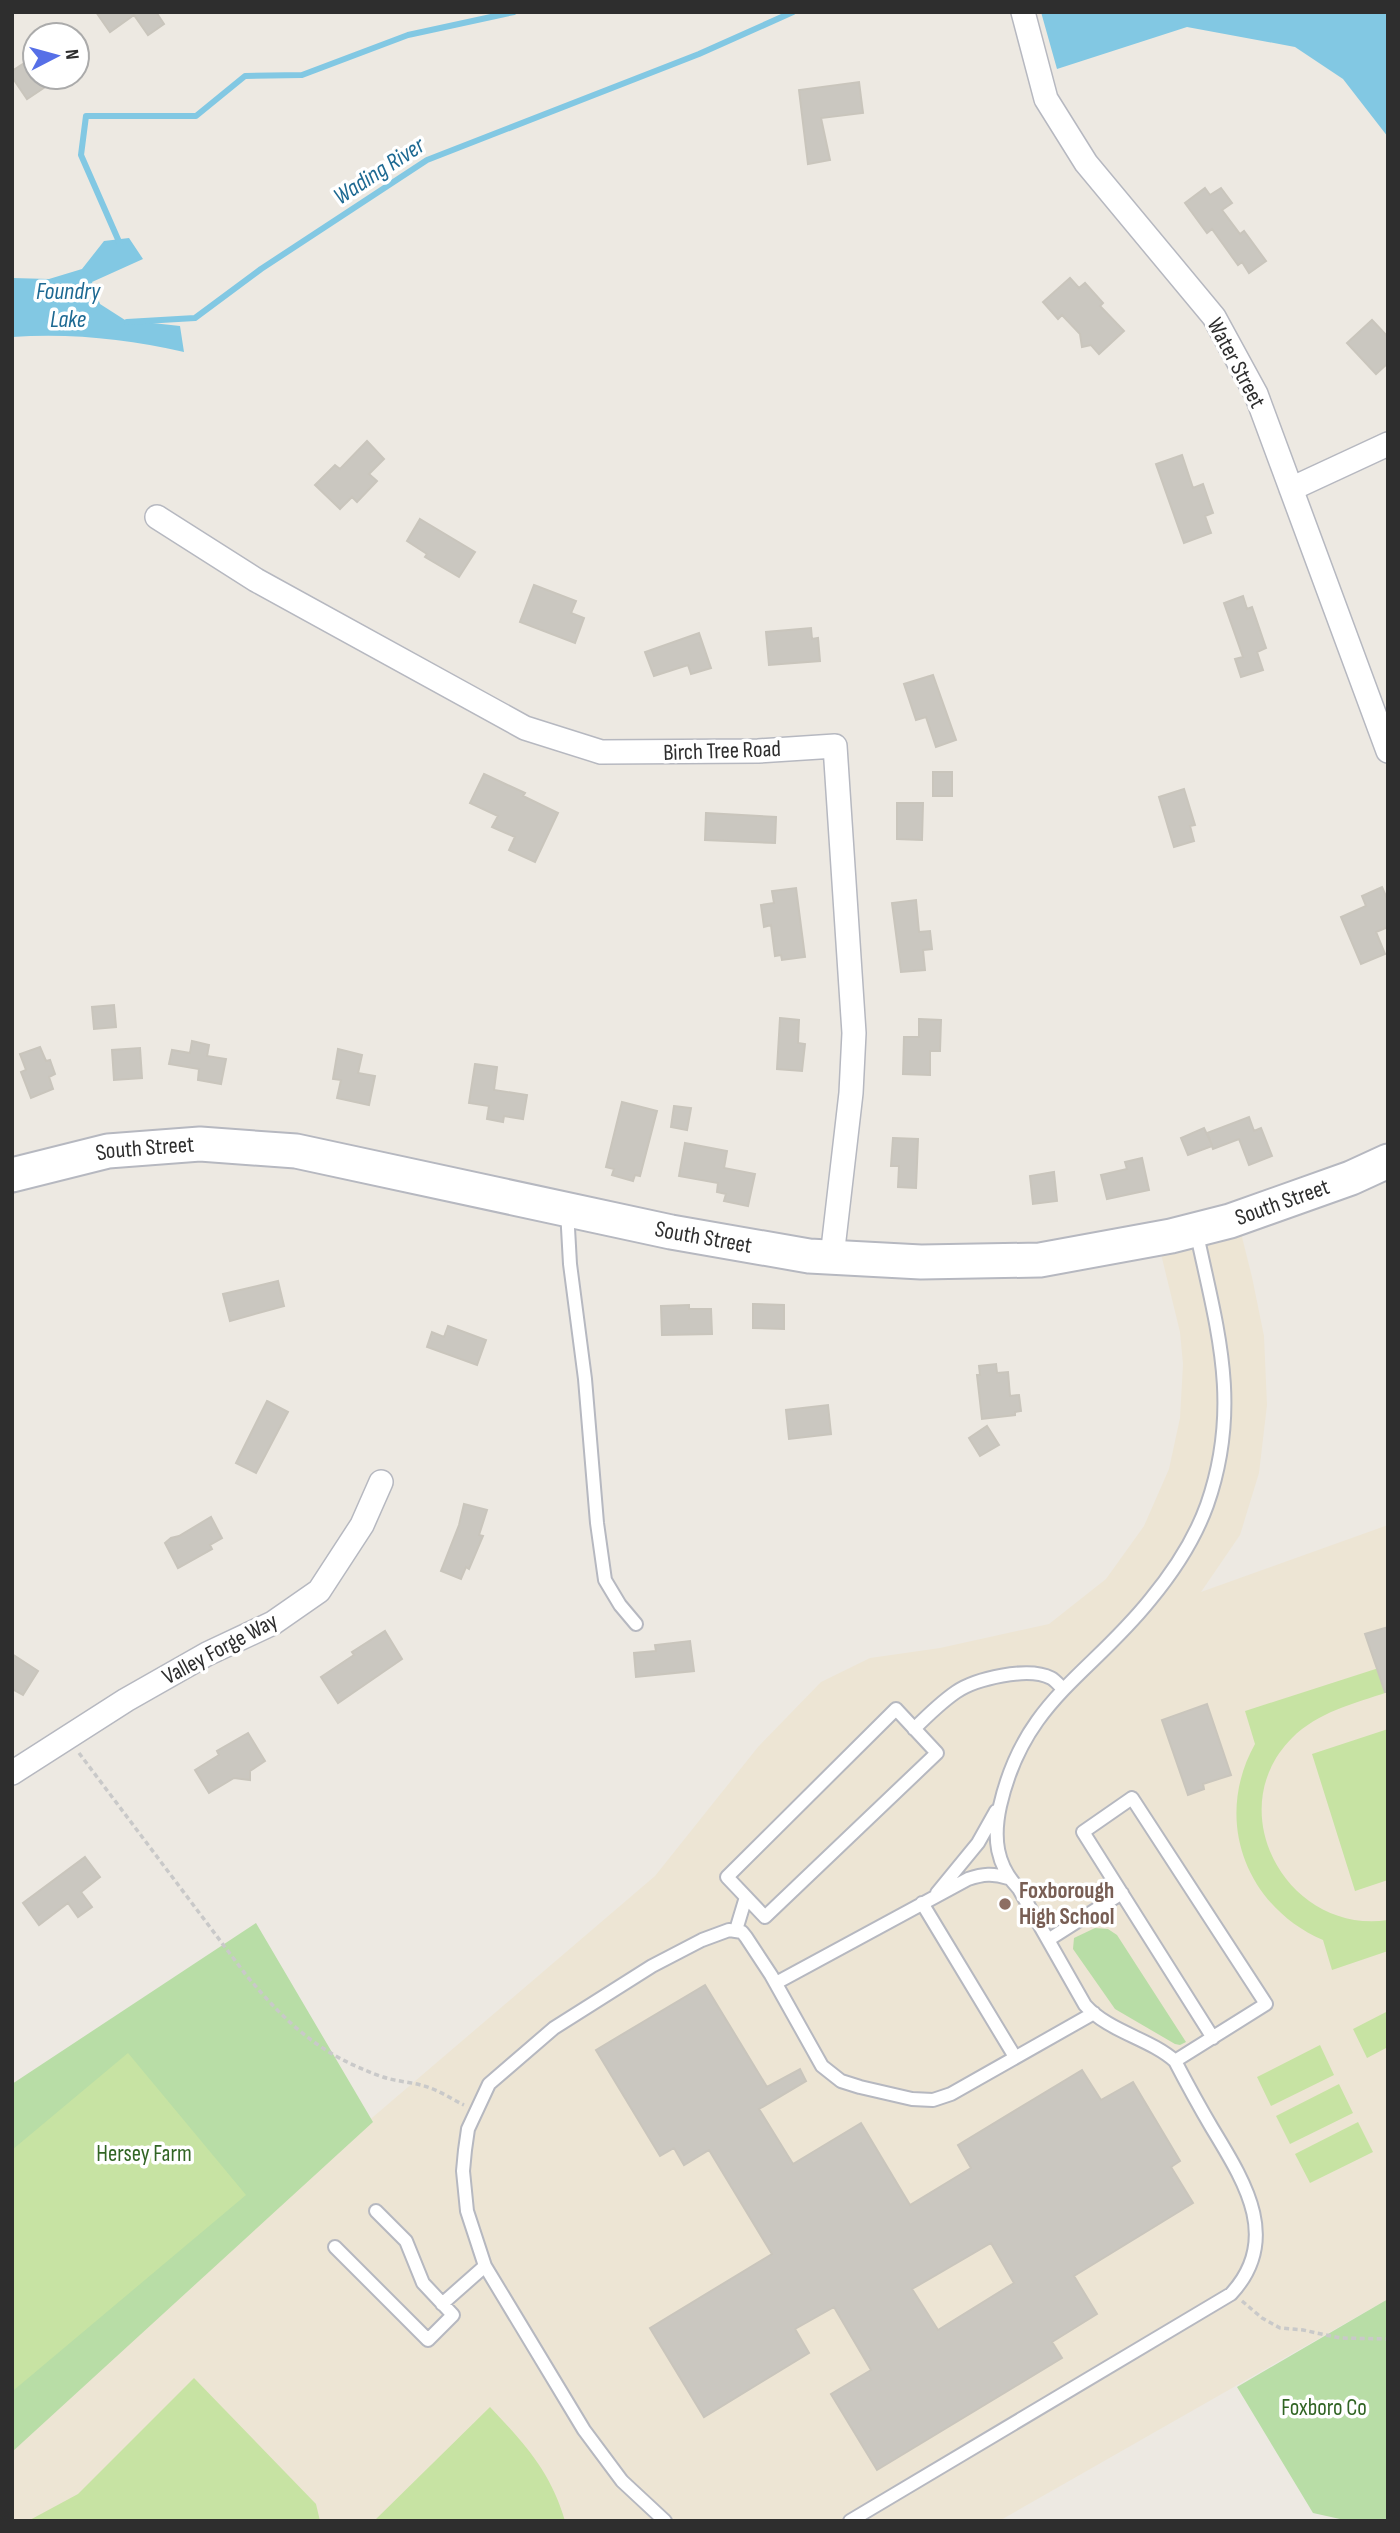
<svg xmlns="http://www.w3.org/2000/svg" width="1400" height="2533" font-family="'Sofia Sans Condensed',sans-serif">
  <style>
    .education { fill: #ede5d4 }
    .green { fill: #b8dda6 }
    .pitch { fill: #c7e3a3 }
    .water { fill: #82c8e3 }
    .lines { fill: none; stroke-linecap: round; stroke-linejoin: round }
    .stream { stroke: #82c8e3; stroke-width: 6 }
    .building { fill: #cac7c0; stroke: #c9c5bc; stroke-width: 2; fill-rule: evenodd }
    .lane-casing { stroke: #b6b8c0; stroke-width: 16 }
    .street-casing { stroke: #b6b8c0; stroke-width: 26 }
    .secondary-casing { stroke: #b6b8c0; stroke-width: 37 }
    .path { stroke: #c9c9c9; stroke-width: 3.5; stroke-dasharray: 5 3.5; stroke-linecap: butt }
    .lane { stroke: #fff; stroke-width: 12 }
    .street { stroke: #fff; stroke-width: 23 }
    .secondary { stroke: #fff; stroke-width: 33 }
    .education-dot { fill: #8d6e63; stroke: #fff; stroke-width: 2.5 }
    .labels { text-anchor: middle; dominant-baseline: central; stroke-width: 7; stroke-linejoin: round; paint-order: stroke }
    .street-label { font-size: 23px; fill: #2e2e2e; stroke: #fff }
    .education-label { font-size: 23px; font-weight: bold; fill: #785e54; stroke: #fff; text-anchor: start }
    .park-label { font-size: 23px; fill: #316524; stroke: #fff }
    .water-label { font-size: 24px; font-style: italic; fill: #1d6992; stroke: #fff }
  </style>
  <rect width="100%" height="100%" fill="#ede9e2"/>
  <!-- education -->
  <path class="education" d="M1241,1233L1252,1277L1264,1336L1267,1405L1259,1473L1240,1535L1201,1592L1388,1525V2299L999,2521H12V2447L256,2217L655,1876L758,1747L821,1682L870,1658L940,1648L1049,1624L1106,1579L1144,1526L1169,1469L1180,1418L1183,1364L1180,1332L1161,1254Z"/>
  <!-- green -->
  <path class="green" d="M256,1923L373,2122L12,2452V2084Z
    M1095,1928L1108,1929L1117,1935L1186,2042L1180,2045L1175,2044L1115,2009L1073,1949L1074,1938Z
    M1388,2299V2521H1349L1313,2513L1237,2387Z"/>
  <!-- pitch -->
  <path class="pitch" d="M1388,1665V1692C1353,1704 1318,1712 1292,1738C1219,1811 1288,1935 1388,1920V1951L1332,1970L1323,1940C1245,1906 1213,1819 1255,1744L1245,1711Z
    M1388,1729V1880L1355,1891L1312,1754Z
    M1388,2011V2047L1367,2058L1353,2029Z
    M1320,2045L1334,2075L1271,2106L1257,2077Z
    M128,2053L246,2195L14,2390L12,2150Z
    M1339,2084L1353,2113L1290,2144L1276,2116Z
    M1358,2122L1373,2152L1310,2183L1295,2154Z
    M194,2378L316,2504L320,2521H28L78,2494Z
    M490,2407C524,2443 551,2472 565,2521H374Z"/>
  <!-- water -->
  <path class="water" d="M1041,12H1388V137L1343,79L1295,47L1187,27L1057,69Z
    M129,238L143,259L92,282L100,304L125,320L180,326L184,352C126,339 71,333 12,337V278L49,279L82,269L104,241Z"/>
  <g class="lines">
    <!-- stream -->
    <path class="stream" d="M120,244L81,155L86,116H196L245,76L302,75L408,35L514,12
      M127,322L195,318L261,269L427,160L699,54L793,12"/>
  </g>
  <!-- building -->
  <path class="building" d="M96,12H156L164,24L148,35L134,15L110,32Z
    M35,56V77H60L27,99L12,77V71Z
    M859,82L863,113L821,118L830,160L808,164L799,90Z
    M1205,188L1210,195L1221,188L1232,203L1222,210L1240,234L1244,231L1266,261L1249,273L1242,262L1238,265L1212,229L1207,233L1185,203Z
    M1070,278L1079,288L1085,283L1103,303L1100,306L1124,331L1099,354L1091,345L1082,347L1080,334L1062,315L1058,319L1043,302Z
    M1372,320L1388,337V363L1376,374L1347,343Z
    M367,441L384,459L369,474L377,481L357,502L352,497L340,509L315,485L335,465L340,469Z
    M1182,455L1193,488L1203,484L1213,513L1205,516L1211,533L1184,543L1156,464Z
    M420,519L475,552L459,577L425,557L427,554L407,541Z
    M534,585L576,601L571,613L584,618L575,643L520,622Z
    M1243,596L1247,609L1252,607L1266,648L1257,652L1263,670L1241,677L1235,659L1243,657L1224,603Z
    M811,628L812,639L818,638L820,661L769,665L766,632Z
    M699,633L711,668L691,674L688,665L654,676L645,652Z
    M933,675L956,740L936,747L926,717L916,720L904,684Z
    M933,772H952V796H933Z
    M484,774L525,793L523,796L558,813L535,862L509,850L515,837L492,827L498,816L470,803Z
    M1184,789L1195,825L1190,826L1194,841L1174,847L1159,797Z
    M897,803H923L922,840L897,839Z
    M706,813L776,817L775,843L705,840Z
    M1382,887L1388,901V927L1376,932L1385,954L1361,964L1341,917L1366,906L1362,896Z
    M796,888L805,957L782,960L781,955L775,956L771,925L764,927L761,905L774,903L772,891Z
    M916,900L919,932L930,931L932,949L923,950L925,970L901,972L892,903Z
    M114,1005L116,1027L94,1029L92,1007Z
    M780,1018L799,1020L798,1043L805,1044L802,1071L777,1069Z
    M919,1019L941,1020L940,1051H930V1075L903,1074L904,1037H919Z
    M192,1041L209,1045L207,1056L226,1059L221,1084L198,1080L199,1069L169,1064L172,1050L190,1053Z
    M40,1047L46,1061L50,1060L55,1074L49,1077L53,1089L31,1098L21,1072L26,1070L20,1054Z
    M140,1048L142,1078L114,1080L112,1050Z
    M338,1049L362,1055L358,1073L375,1076L369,1105L337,1098L341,1080L333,1079Z
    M475,1064L497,1067L494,1090L527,1095L523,1119L504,1116L503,1122L487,1119L489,1106L469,1103Z
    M622,1102L657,1111L640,1176L635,1175L633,1181L612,1175L614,1169L606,1167Z
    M674,1106L691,1108L687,1130L671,1127Z
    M1249,1117L1254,1131L1261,1128L1272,1156L1249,1165L1239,1139L1213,1149L1212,1146L1188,1155L1181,1138L1204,1128L1212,1145L1207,1133Z
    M893,1138L918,1139L916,1188L898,1187L899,1166H891Z
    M685,1143L727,1151L724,1168L755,1174L748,1206L724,1201L726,1194L717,1192L718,1183L679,1176Z
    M1142,1158L1149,1190L1107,1199L1101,1175L1127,1169L1125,1162Z
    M1054,1172L1057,1201L1033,1204L1030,1176Z
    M278,1281L284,1306L230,1321L223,1294Z
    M753,1304L784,1305V1329L753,1328Z
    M689,1305V1309H711L712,1334L662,1335L661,1306Z
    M448,1326L486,1340L477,1365L427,1347L432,1332L444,1337Z
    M996,1364L997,1373L1008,1372L1010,1396L1019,1395L1021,1411L1015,1412V1415L982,1419L977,1375H980L979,1366Z
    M267,1401L288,1412L256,1473L236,1463Z
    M828,1405L831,1434L789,1439L786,1410Z
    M987,1426L999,1445L980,1456L969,1438Z
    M464,1504L487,1510L479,1535L483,1536L469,1569L466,1567L461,1579L441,1571L459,1525Z
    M211,1517L222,1538L210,1545L212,1549L178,1568L165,1543L171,1538L179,1536Z
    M1388,1627V1692H1385L1365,1634Z
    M385,1631L402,1659L338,1703L321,1677L354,1655L352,1652Z
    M690,1641L694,1671L636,1677L634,1653L656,1651L655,1645Z
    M12,1654L38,1671L23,1695L12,1689Z
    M1207,1704L1231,1775L1203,1784L1204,1789L1188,1795L1162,1720Z
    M248,1733L265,1761L250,1771V1780L234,1778L209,1793L195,1770L219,1755L217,1751Z
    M85,1857L100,1877L81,1892L92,1907L78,1917L68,1903L39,1925L23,1903Z
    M705,1985L767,2087L800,2069L806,2081L759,2109L793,2164L861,2123L910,2205L971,2168L958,2145L1082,2070L1101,2100L1133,2082L1180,2161L1171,2167L1193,2203L1074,2276L1097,2314L1052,2342L1062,2358L877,2470L831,2394L871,2370L834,2307L795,2329L809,2353L704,2417L650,2328L772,2254L709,2150L684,2165L674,2148L660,2156L596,2050ZM991,2243L1014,2283L938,2330L912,2289Z"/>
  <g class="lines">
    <defs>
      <path id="lane" d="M567,1210L570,1264L585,1379L597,1523L605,1580L620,1605L636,1624
        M896,1709L937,1753L765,1917L727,1877Z
        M914,1729C927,1716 940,1703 956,1692C975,1679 1028,1666 1051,1678C1055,1680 1059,1685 1063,1689
        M937,1893L978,1843L996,1811
        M922,1903L1015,2057
        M736,1930L746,1897
        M1048,1940L1122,1893
        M776,1983L968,1879C983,1874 993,1873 1008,1878
        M1175,2061L1266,2004L1132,1798L1083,1832L1213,2038
        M335,2247L428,2340L453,2315L423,2283L406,2241L376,2211
        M442,2304L485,2266
        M665,2521L622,2481L584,2430L485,2266L467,2211L463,2171L465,2150L468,2129L489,2084L554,2028L652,1966L702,1940L729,1930L742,1932L746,1937L771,1975L822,2066L841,2081L860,2087L912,2099L933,2100L951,2094L1094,2013
        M850,2521L1231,2294C1282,2239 1244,2181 1212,2128C1199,2106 1187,2084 1175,2061C1149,2038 1109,2032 1085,2005L1019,1889C996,1865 993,1838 1000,1806C1024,1701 1089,1676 1150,1600C1174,1571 1194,1541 1207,1505C1242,1405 1217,1329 1196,1230"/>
      <path id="street" d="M1023,12L1046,99L1086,163L1214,317L1256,394L1388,751
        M1291,489L1388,444
        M157,517L256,580L525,728L601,752L758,751L835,746L854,1033L851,1093L832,1257
        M12,1773L126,1700L207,1654L273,1623L319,1591L362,1525L381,1482"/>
      <g id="secondary">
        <path id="s1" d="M12,1175L108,1151L200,1144L296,1151L671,1232L809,1256L921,1262L1040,1260L1171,1236L1230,1221L1351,1178L1388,1161"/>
      </g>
    </defs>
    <!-- lane casing -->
    <use href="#lane" class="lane-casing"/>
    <!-- street casing -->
    <use href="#street" class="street-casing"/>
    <!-- secondary casing -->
    <use href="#secondary" class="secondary-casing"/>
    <!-- path -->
    <path class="path" d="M79,1753L246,1975C288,2025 320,2055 383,2077C398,2082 415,2082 430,2088C442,2092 453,2100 464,2105
      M1242,2301L1262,2318L1280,2328L1303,2330L1340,2338L1388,2339"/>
    <!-- lane -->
    <use href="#lane" class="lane"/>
    <!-- street -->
    <use href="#street" class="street"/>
    <!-- secondary -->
    <use href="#secondary" class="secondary"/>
  </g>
  <!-- markers -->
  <circle class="education-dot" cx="1005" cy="1904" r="7"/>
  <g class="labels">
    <!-- street labels -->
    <g class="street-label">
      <text transform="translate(1236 363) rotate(62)">Water Street</text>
      <text transform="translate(722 751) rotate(-2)">Birch Tree Road</text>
      <text stroke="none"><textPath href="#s1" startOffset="136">South Street</textPath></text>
      <text stroke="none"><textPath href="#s1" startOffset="1292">South Street</textPath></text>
      <text stroke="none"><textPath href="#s1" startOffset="704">South Street</textPath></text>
      <text transform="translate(220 1649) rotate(-28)">Valley Forge Way</text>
    </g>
    <!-- education labels -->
    <g class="education-label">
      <text x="1019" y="1891">Foxborough<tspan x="1019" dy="26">High School</tspan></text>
    </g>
    <!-- park labels -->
    <g class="park-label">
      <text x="144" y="2154">Hersey Farm</text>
      <text x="1324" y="2408">Foxboro Co</text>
    </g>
    <!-- water labels -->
    <g class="water-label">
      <text transform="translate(379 171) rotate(-33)">Wading River</text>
      <text x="68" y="291">Foundry<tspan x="68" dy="28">Lake</tspan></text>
    </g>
  </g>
  <!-- border -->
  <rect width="1400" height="2533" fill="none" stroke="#2e2e2e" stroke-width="28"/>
  <!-- north arrow -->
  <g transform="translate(56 56) rotate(84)"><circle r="33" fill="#ffffff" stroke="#ababab" stroke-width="2"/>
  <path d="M0-5L12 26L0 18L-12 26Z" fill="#566fe7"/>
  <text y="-10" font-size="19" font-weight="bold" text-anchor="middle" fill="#2e2e2e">N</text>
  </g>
</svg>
